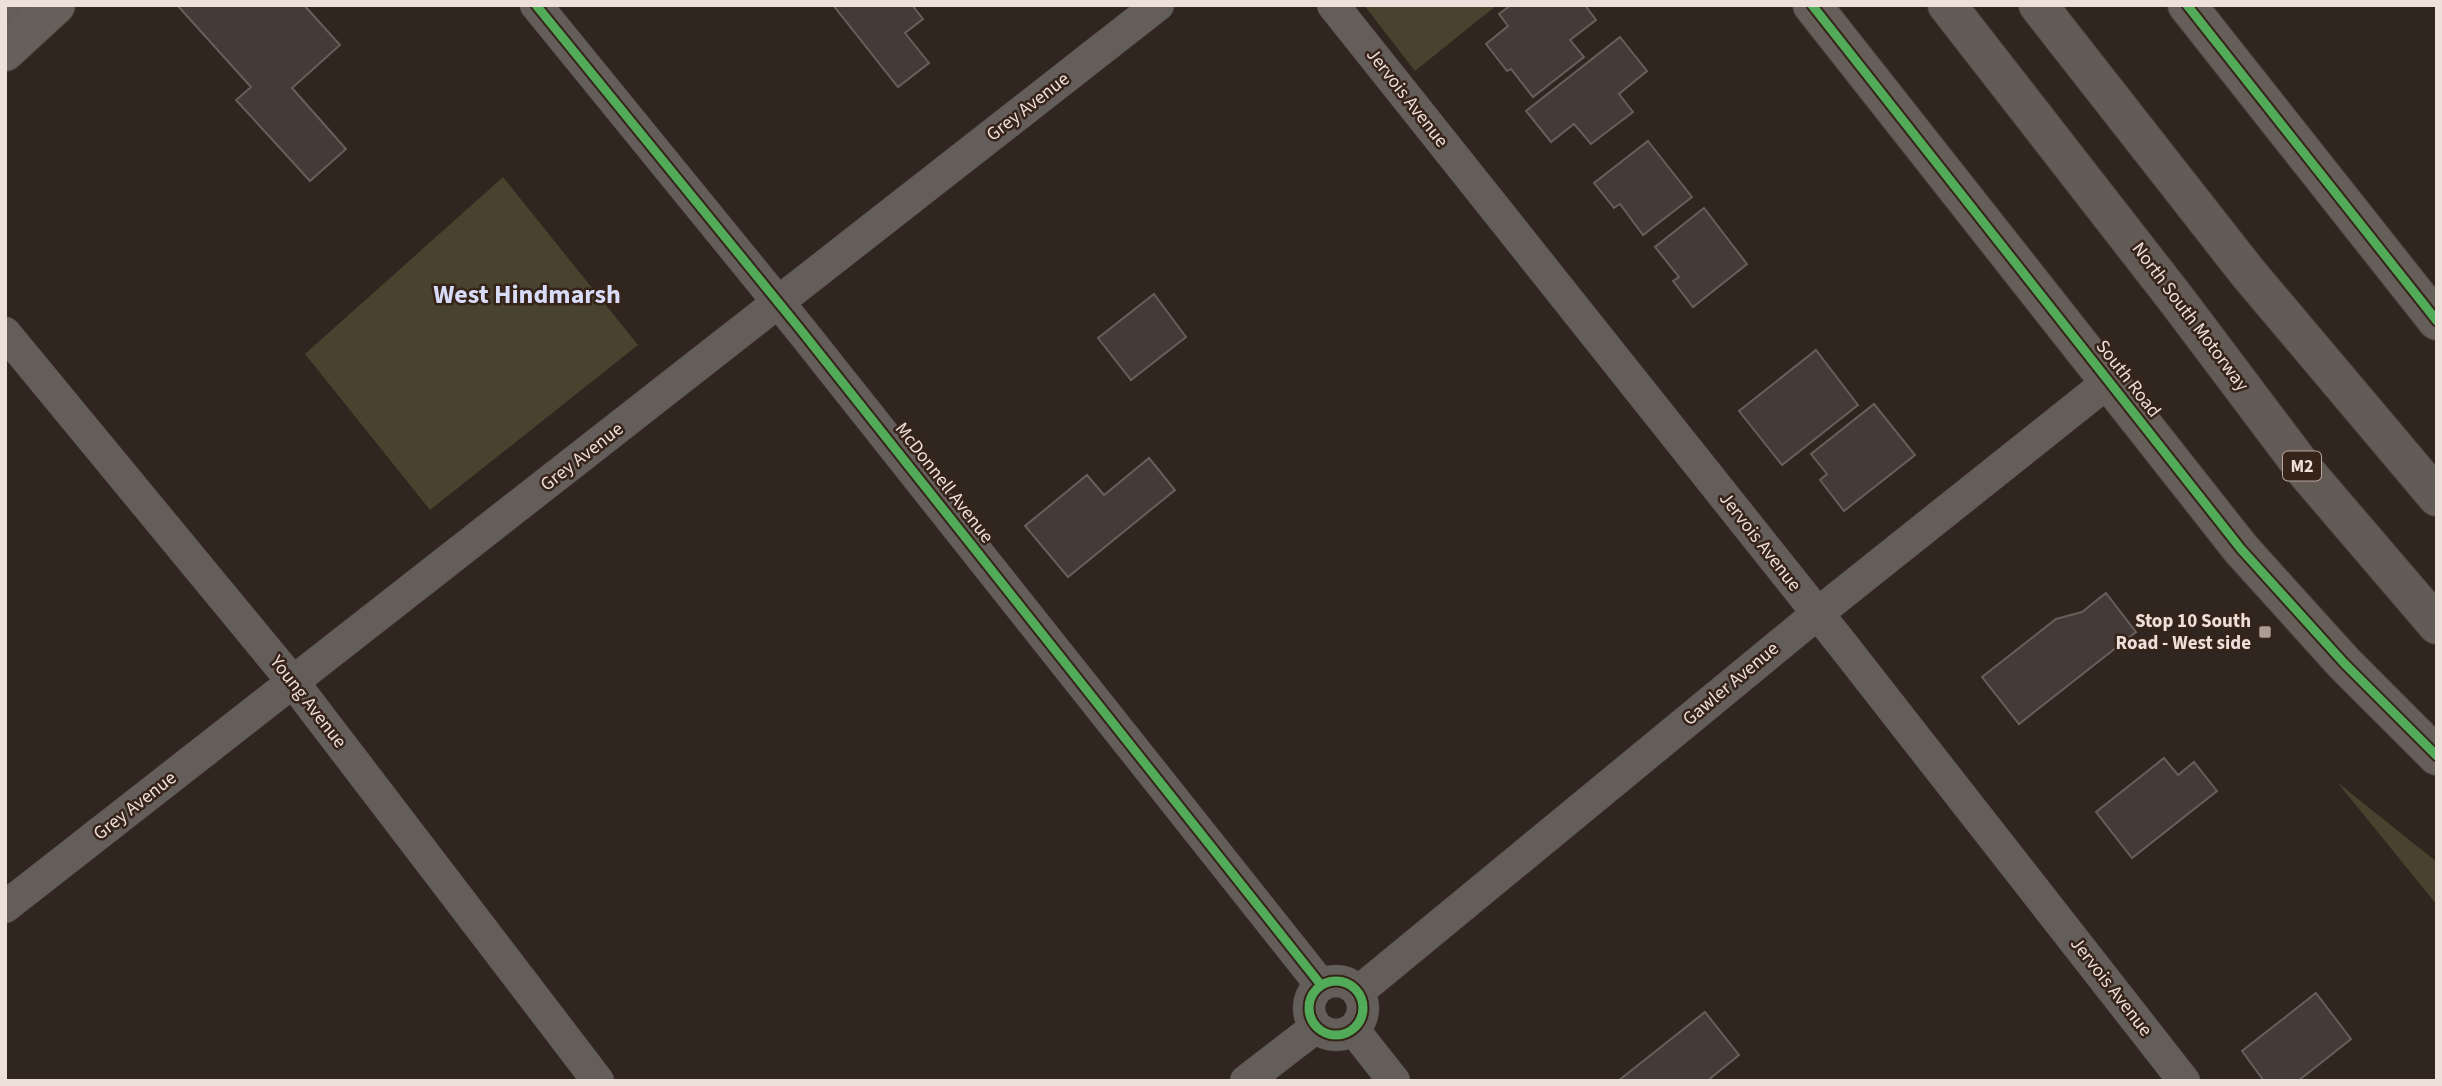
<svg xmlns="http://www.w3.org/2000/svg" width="2442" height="1086" font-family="'Source Sans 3',sans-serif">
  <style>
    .green { fill: #48422e }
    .building { fill: #443a37; stroke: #685e5a; stroke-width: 2 }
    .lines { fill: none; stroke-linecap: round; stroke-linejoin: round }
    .minor-casing { stroke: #49403b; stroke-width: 33 }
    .secondary-casing { stroke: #49403b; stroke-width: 40 }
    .primary-casing { stroke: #49403b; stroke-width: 40 }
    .motorway-casing { stroke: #49403b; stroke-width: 40 }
    .minor { stroke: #635e5a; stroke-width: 32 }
    .secondary { stroke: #66605b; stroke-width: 38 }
    .primary { stroke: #665e59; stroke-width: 38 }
    .motorway { stroke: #635b56; stroke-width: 38 }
    .cycleway-casing { stroke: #362319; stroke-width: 13 }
    .cycleway { stroke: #51ab58; stroke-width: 9 }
    .poi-dot { fill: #ab9e98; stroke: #362319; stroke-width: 2.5 }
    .labels { text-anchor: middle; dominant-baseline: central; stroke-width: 5; stroke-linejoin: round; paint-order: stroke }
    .shield { fill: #362319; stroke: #b6a79f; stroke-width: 2 }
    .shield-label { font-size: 18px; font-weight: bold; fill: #eddfd9 }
    .street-label { font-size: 19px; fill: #eddfd9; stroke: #362319 }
    .poi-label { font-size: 19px; font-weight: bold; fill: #eddfd9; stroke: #362319; text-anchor: end }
    .district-label { font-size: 26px; font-weight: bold; fill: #d9dcf9; stroke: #362319 }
  </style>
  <rect width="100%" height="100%" fill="#30251f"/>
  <!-- green -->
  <path class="green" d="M1364,5H1497L1415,71Z
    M503,177L638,345L430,510L305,354Z
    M2337,782L2437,862V905Z"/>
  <!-- building -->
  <path class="building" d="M177,5H304L340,45L292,88L346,149L310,181L236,100L251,87Z
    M833,5H912L923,19L905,33L929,63L898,87Z
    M1511,5H1585L1596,20L1570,40L1584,57L1533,97L1511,69L1507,71L1486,44L1508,26L1499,14Z
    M1620,37L1647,71L1619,94L1633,112L1591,144L1574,124L1551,142L1526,111Z
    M1648,141L1692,197L1643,235L1620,204L1614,208L1594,183Z
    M1704,208L1747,264L1693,307L1673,281L1679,277L1655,247Z
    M1154,294L1186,337L1131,380L1098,338Z
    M1816,350L1858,405L1782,465L1739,411Z
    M1874,404L1915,455L1844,511L1820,480L1827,474L1811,454Z
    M1149,458L1175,490L1068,577L1025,526L1087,475L1104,495Z
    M2106,593L2136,632L2019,724L1982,677L2056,619L2082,612Z
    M2164,758L2178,775L2194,762L2217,791L2132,858L2096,812Z
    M2316,993L2351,1039L2298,1081H2264L2242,1051Z
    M1705,1012L1739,1055L1707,1081H1618Z"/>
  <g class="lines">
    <defs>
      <path id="minor" d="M536,5L800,329L1321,985
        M1333,5L1842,644L2184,1081
        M5,10L26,32
        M5,333L293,682L598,1081
        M5,907L1158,5
        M1309 1008a27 27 0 1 1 54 0a27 27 0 1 1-54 0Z
        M1358,992L1817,614L2108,382
        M1353,1029L1394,1081
        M1246,1081L1316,1027"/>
      <path id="secondary" d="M5,52L56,5"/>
      <path id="primary" d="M1812,5L2241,549L2344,663L2437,756
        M2187,5L2437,321"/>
      <path id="motorway" d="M1947,5L2176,299L2307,473L2437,625
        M2038,5L2248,273L2437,497"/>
    </defs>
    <!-- minor casing -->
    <use href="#minor" class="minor-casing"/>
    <!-- secondary casing -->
    <use href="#secondary" class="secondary-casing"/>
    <!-- primary casing -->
    <use href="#primary" class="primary-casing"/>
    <!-- motorway casing -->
    <use href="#motorway" class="motorway-casing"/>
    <!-- minor -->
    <use href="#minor" class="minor"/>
    <!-- secondary -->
    <use href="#secondary" class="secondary"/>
    <!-- primary -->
    <use href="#primary" class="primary"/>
    <!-- motorway -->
    <use href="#motorway" class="motorway"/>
    <defs>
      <path id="cycleway" d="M536,5L800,329L1321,985
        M1812,5L2241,549L2344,663L2437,756
        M2187,5L2437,321
        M1309 1008a27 27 0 1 1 54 0a27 27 0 1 1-54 0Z"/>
    </defs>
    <!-- cycleway casing -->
    <use href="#cycleway" class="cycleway-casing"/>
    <!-- cycleway -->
    <use href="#cycleway" class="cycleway"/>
  </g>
  <!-- markers -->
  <rect class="poi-dot" x="2258" y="625" width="14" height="14" rx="3.5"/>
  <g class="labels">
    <!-- shield labels -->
    <rect class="shield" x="2283" y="451.5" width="38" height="29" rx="5"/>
    <g class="shield-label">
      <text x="2302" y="466">M2</text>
    </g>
    <!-- street labels -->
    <g class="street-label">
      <text transform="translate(1407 98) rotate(52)">Jervois Avenue</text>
      <text transform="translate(1028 107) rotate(-38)">Grey Avenue</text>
      <text transform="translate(2190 317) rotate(53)">North South Motorway</text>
      <text transform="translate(2128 379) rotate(52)">South Road</text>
      <text transform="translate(582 457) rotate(-38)">Grey Avenue</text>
      <text transform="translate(944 483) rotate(52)">McDonnell Avenue</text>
      <text transform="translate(1760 542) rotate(52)">Jervois Avenue</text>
      <text transform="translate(1731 684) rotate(-40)">Gawler Avenue</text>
      <text transform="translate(308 702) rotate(52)">Young Avenue</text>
      <text transform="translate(135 806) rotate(-38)">Grey Avenue</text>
      <text transform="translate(2111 987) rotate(52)">Jervois Avenue</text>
    </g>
    <!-- poi labels -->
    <g class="poi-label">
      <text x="2251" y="621">Stop 10 South<tspan x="2251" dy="22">Road - West side</tspan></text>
    </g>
    <!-- district labels -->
    <g class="district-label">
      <text x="527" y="294">West Hindmarsh</text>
    </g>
  </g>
  <!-- border -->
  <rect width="2442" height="1086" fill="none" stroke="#eddfd9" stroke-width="14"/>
</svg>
